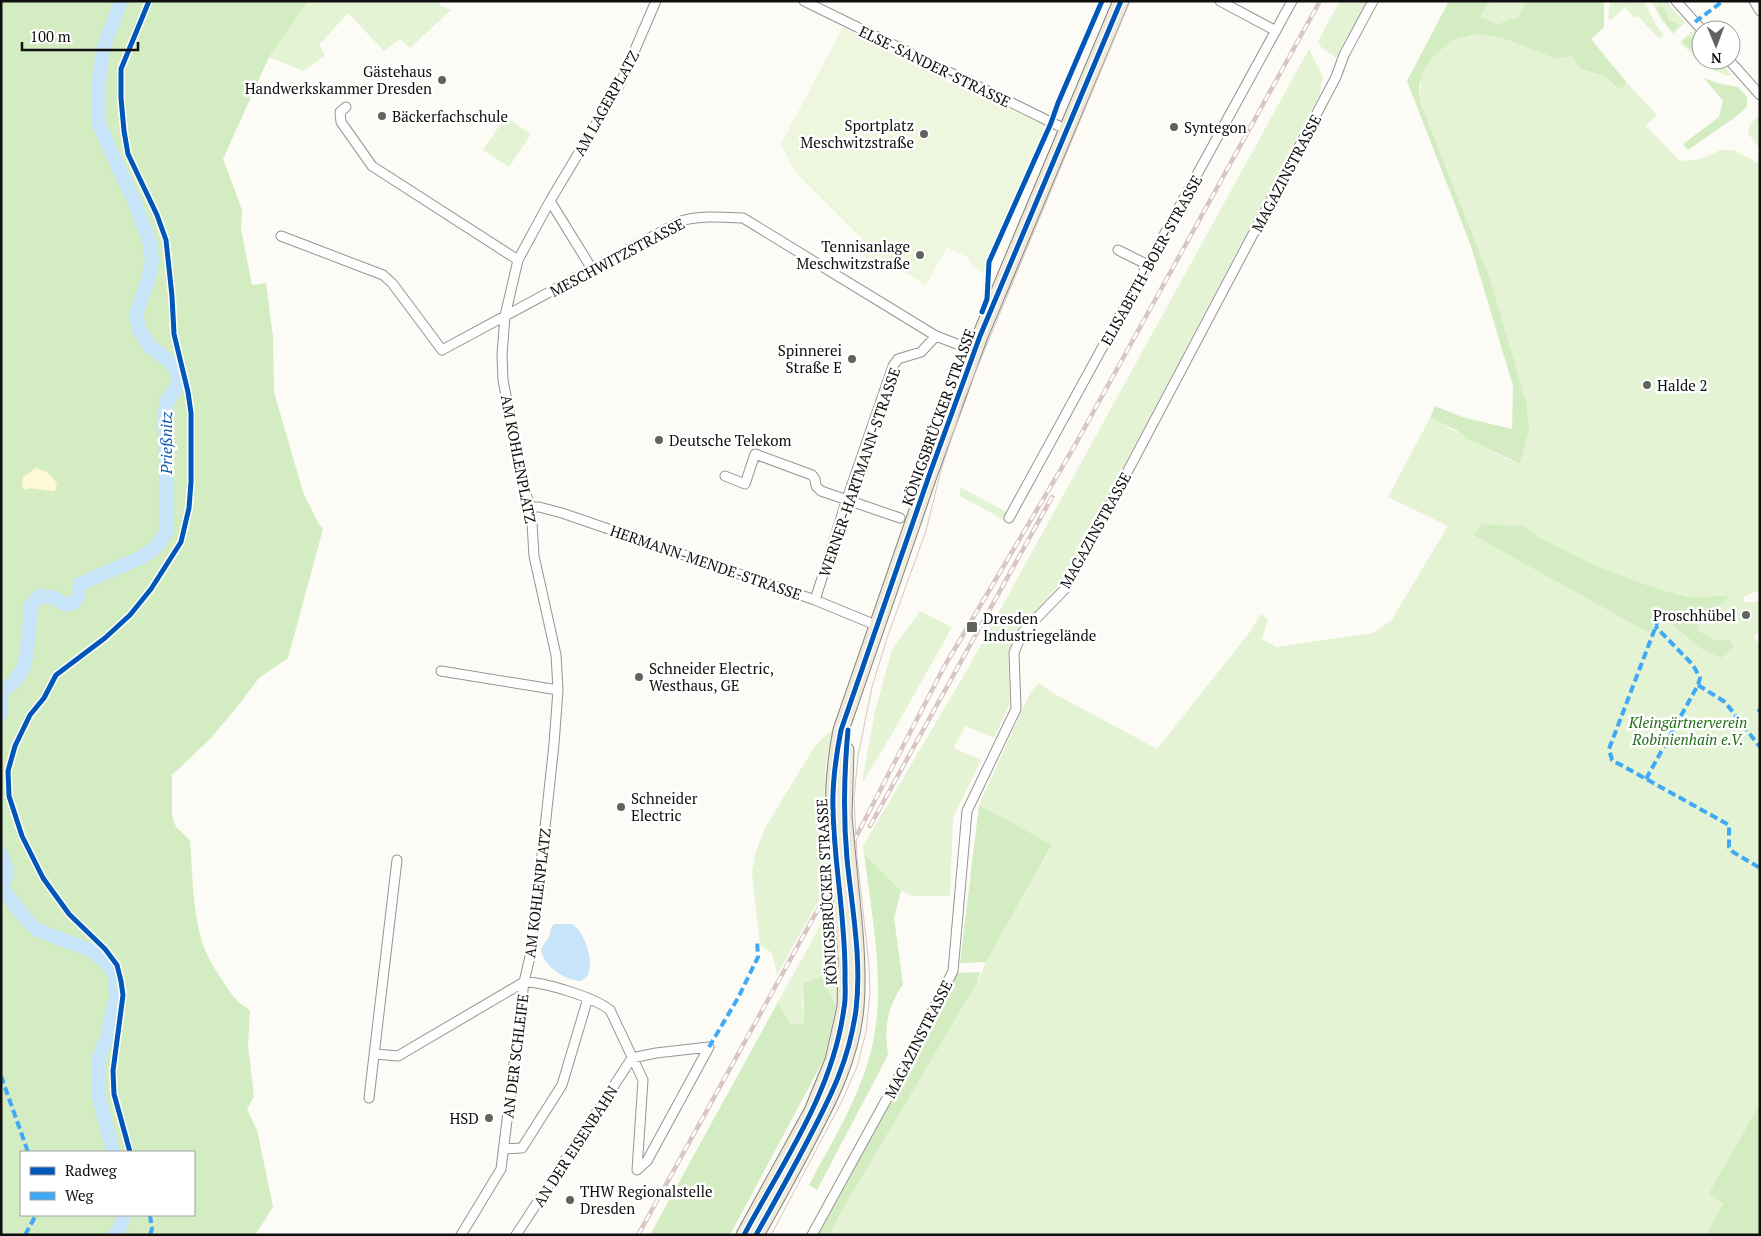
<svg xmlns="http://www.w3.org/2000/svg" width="1761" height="1236" font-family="'PT Serif',serif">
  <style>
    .green { fill: #e3f3d3; fill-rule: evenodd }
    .forest { fill: #d3ecc1; fill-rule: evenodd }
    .sand { fill: #fef8d5 }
    .pitch { fill: #eef7dd }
    .water { fill: #c8e4f9 }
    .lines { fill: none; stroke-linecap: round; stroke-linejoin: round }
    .river { stroke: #c8e4f9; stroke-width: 14 }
    .street-casing { stroke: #969593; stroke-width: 11 }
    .primary-casing { stroke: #838380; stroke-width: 17 }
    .street { stroke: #fffefe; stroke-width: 9 }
    .primary { stroke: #eeead9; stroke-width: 15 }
    .tram { stroke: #d9c5c4; stroke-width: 1 }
    .rail-casing { stroke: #d9c5c4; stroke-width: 4.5 }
    .rail { stroke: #fff; stroke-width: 2.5; stroke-dasharray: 8; stroke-linecap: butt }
    .primary-bridge-casing { stroke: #838380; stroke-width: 17; stroke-linecap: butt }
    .primary-bridge { stroke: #eeead9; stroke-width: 15 }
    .quiet { stroke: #3fa9f5; stroke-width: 4; stroke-dasharray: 8 4; stroke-linecap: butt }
    .cycleway-casing { stroke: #fff; stroke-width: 8 }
    .cycleway { stroke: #0057b8; stroke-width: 5 }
    .poi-dot { fill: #626260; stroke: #fff; stroke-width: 2 }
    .labels { text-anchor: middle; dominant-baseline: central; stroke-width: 5; stroke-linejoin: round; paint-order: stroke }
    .street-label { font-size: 15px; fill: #0f0f0f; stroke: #fff }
    .poi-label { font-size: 15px; fill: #0f0f0f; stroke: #fff; text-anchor: start }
    .park-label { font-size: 15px; font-style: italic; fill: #246d1a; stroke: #fff }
    .water-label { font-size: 16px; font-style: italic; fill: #0e5aac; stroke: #fff }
  </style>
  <rect width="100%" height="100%" fill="#fcfbf5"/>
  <!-- green -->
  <path class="green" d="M308,1H440V5L451,10L410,48L400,39L384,51L348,13L319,45L325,56L303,71L269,57Z
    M1340,1H1368L1336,58L1321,47L1318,41Z
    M1490,1H1527L1518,17L1498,24L1480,17Z
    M1610,1H1644L1656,25L1664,35L1659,39L1638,16L1635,18L1625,7L1610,21L1608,18Z
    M1651,1H1666L1685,23L1673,34L1662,20Z
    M1692,31L1701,41V60H1718L1732,75C1718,79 1689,52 1680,42Z
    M1475,34L1502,38L1556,59L1572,56L1581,69L1605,76L1619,90L1627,83L1657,115L1646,126L1680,161L1700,159L1721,150H1733L1760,164V590L1743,597L1744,602H1760V632L1753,636L1760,645V1108L1758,1107L1709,1193L1723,1204L1705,1235H829L844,1207L977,983L986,962L1052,846L979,805L1030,693L1039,683L1051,692L1157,749L1250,632L1261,614L1268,619L1262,639L1276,647L1373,633L1391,621L1448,526L1388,497L1430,418C1460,432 1488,452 1520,464L1526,401L1489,276L1420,100L1421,79L1423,71L1432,58L1451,41ZM1482,524L1524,526L1540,538L1597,566L1652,587L1688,597L1729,596L1724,602L1709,611L1697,630L1717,641L1700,648L1666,619L1656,616L1649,633L1473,535Z
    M1309,49L1323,77L1319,96L1064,580L1020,629L1008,655L1010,704L994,738L965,726L954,748L981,760L953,818L950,896H912L901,891L864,853L863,846L967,670Z
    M1760,115V149L1748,133L1750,124Z
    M504,119L507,121L509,119L531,134L509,167L483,150Z
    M960,487L1014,516L1010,523L960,496Z
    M920,611L952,627L892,734L862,783L875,711L892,650Z
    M833,729L826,763L824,801L830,880L777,975L772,953L760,945L752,872L756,851L765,828L815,746Z
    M833,903L838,972L836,1006L821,976L803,983L802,1004L805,1023L791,1026L778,1002Z"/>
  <!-- forest -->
  <path class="forest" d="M1,1H308L269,57L223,159L242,210L241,229L252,285L266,283L273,337L274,392L303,492L318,523L323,529L288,658L259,678L237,707L210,739L172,775V815L176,827L190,840C193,875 192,916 205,950C210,962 217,972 224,983C231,994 238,1004 250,1010L248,1045L254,1097L247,1109L257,1130L273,1207L255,1235H1ZM21,1152H194V1215H21Z
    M1449,1H1490L1480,17L1498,24L1518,17L1527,1H1604V27L1591,39L1627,83L1619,90L1605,76L1581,69L1572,56L1556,59L1502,38L1475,34L1451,41L1432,58L1423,71L1419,87L1420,101L1489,276L1526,401L1529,429L1520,464L1470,440L1454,429L1430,418L1435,406L1462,417L1512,429L1513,386L1471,246L1407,81Z
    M1660,6L1665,9L1669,21L1676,23L1679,26L1673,32L1662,19L1656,8Z
    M1689,36L1701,50V60L1682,41Z
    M1704,78L1717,83L1738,87L1747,97V107L1734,118L1688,150L1683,144L1719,117L1723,101Z
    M1482,524L1524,526L1540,538L1597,566L1652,587L1688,597L1729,596L1724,602L1709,611L1697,630L1717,641L1728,639L1734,646L1721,658L1700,648L1666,619L1657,616L1649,633L1473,535Z
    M979,805L1052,845L986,962L960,963Z
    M864,853L901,891L894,918L903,984C887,1009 884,1025 888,1055L817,1190L809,1185C835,1136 867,1086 875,1031C884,975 871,909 864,853Z
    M980,972L977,983L844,1207L829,1235H814L956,973Z
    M821,976L836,1006L824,1059L730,1235H650L778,1002L791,1025L804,1023L803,983Z
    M1758,1107L1760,1108V1235H1705L1723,1204L1709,1193Z"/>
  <!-- sand -->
  <path class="sand" d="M36,468L47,472L57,483L55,491C43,492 36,486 24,490L22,486L23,477Z"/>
  <!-- pitch -->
  <path class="pitch" d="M843,27C910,62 977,100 1049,125L983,274L972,265L967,257L947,247L926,285L892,265L889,270L866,258L864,241L796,173L781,144Z"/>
  <!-- water -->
  <path class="water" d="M554,924H573C584,933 596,962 587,976C587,977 582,980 581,981C564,980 543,966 541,949C545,941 551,937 551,928Z"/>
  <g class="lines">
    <!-- river -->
    <path class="river" d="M1,692L15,681L23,668L27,652L31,605L40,596L53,597L66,605C80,602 78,596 80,584L142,557L157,546L167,531L165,415L166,403L178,385L177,371L168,360L150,347L139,329L136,315L149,277L152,261L150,243L134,201L99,125L98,90L103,49L121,1
      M1,697V713
      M1,855C5,862 8,870 6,877C5,883 2,884 3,890L28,921L37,930L92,951L109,965L115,975L116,998L112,1012L107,1037L98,1060V1093L113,1152
      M114,1235L121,1226L124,1215"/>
    <defs>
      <path id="street" d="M804,1L1067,130
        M1220,1L1276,31
        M1676,1L1702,30
        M1754,1L1760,11
        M1729,60L1760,95
        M346,107L340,112L341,122L372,166L518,260
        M550,201L592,269
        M281,236L383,275L392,283L442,350L681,221C701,215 722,217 743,218L936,336L975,351
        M1118,250L1148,265
        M725,476L745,484L755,454L812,475L815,479L816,486L821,491L900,518
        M531,507H539L562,513L815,600L878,626
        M1009,518L1292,1
        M815,600L847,499L893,366L898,359L921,352L936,336
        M441,671L558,690
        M524,982C545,982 593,997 610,1010L643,1080L637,1170L647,1161L709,1047
        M375,1054L398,1056L524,982
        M369,1098L397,860
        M505,1149L522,1148L562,1085L588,998
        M461,1235L501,1169L524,982L532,948L554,744L558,690L556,655L534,556L531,507L524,489L503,380L502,355L505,316L518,260L550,201L621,82L656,1
        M516,1235L632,1058L656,1053L709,1047
        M812,1235L902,1071L953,971L967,811L1016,709L1014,653L1022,633L1066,588L1336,77L1344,55L1373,1"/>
      <path id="primary" d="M844,816L846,750
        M834,833C832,798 834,765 841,730L930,473L980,336L1121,1
        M744,1235L812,1111L833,1060L845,1007L846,961L843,918
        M756,1235C774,1203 792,1171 809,1138C831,1097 852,1055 856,1007C859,972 856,937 852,901"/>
    </defs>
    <!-- street casing -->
    <use href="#street" class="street-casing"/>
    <!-- primary casing -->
    <use href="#primary" class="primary-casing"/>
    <!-- street -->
    <use href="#street" class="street"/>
    <!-- primary -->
    <use href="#primary" class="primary"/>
    <!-- tram -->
    <path class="tram" d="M771,1235L841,1103L857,1067L866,1032L870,992L869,965L857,857L854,798L858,756L872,687L887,638L926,531L941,470L965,397L1130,1"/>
    <defs>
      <path id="rail" d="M870,826L1052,497
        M638,1235L827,893L944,667L1074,447L1320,1"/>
    </defs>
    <!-- rail casing -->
    <use href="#rail" class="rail-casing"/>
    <!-- rail -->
    <use href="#rail" class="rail"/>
    <defs>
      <path id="primary-bridge" d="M844,816L852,901
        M834,833L843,918"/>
    </defs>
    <!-- primary-bridge casing -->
    <use href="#primary-bridge" class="primary-bridge-casing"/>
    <!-- primary-bridge -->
    <use href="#primary-bridge" class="primary-bridge"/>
    <!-- quiet -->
    <path class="quiet" d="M1695,22L1723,1
      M1659,618L1609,749L1612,760L1729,825V847L1733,852L1760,868
      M1698,685L1725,702L1760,747
      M1758,709L1760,711
      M1646,779L1698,685L1700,678L1693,665L1655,626
      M709,1047L738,998L758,957L757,940
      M1,1076L28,1152
      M150,1215L152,1229L150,1235
      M25,1235L36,1215"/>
    <defs>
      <path id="cycleway" d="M982,312L987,299L989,262L1051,123L1058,103L1102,1
        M130,1152L114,1094L113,1071L123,995L121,981L117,965L105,949L69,914L43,878L22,836L9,796L8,771L15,746L30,715L44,698L56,675L105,638L130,615L151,589L181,542L189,508L191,482V413L188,392L174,334L172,296L166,240L157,215L128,154L124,131L121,98V69L149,1
        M744,1235C783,1162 833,1092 844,1008C846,998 845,988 845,978C846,921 834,865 833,809C832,782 836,756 841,730L930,473L980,336L1121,1
        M756,1235C774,1203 792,1171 809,1138C832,1094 849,1060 856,1010C862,960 852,908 847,859C843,815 844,773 848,730"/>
    </defs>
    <!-- cycleway casing -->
    <use href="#cycleway" class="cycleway-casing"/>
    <!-- cycleway -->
    <use href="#cycleway" class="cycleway"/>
  </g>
  <!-- markers -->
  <g class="poi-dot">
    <circle cx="442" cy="80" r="5"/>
    <circle cx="382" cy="116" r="5"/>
    <circle cx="1174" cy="127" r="5"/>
    <circle cx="924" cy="134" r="5"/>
    <circle cx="920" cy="255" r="5"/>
    <circle cx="852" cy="359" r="5"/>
    <circle cx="1647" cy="385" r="5"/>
    <circle cx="659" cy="440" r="5"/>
    <circle cx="1746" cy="615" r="5"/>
    <rect x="966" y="621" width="12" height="12" rx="2.5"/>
    <circle cx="639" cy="677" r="5"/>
    <circle cx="621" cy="807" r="5"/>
    <circle cx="489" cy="1118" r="5"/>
    <circle cx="570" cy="1200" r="5"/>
  </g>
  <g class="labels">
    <!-- street labels -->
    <g class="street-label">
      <text transform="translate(935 66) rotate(26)">ELSE-SANDER-STRASSE</text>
      <text transform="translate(606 103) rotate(-61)">AM LAGERPLATZ</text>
      <text transform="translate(1286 173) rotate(-62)">MAGAZINSTRASSE</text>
      <text transform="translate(617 257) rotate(-28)">MESCHWITZSTRASSE</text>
      <text transform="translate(1151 260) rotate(-61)">ELISABETH-BOER-STRASSE</text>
      <text transform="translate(938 417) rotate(-70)">KÖNIGSBRÜCKER STRASSE</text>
      <text transform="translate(519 459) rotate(79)">AM KOHLENPLATZ</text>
      <text transform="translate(859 472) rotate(-71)">WERNER-HARTMANN-STRASSE</text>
      <text transform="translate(1095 530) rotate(-61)">MAGAZINSTRASSE</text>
      <text transform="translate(706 562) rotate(19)">HERMANN-MENDE-STRASSE</text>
      <text transform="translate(826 892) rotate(-93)">KÖNIGSBRÜCKER STRASSE</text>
      <text transform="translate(537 893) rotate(-83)">AM KOHLENPLATZ</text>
      <text transform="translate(918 1039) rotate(-63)">MAGAZINSTRASSE</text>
      <text transform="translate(515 1056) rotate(-83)">AN DER SCHLEIFE</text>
      <text transform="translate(575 1146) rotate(-57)">AN DER EISENBAHN</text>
    </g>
    <!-- poi labels -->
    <g class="poi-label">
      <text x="432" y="71" text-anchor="end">Gästehaus<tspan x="432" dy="17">Handwerkskammer Dresden</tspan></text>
      <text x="392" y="116">Bäckerfachschule</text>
      <text x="914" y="125" text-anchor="end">Sportplatz<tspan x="914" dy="17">Meschwitzstraße</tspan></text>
      <text x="1184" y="127">Syntegon</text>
      <text x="910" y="246" text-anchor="end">Tennisanlage<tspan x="910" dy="17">Meschwitzstraße</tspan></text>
      <text x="842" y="350" text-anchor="end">Spinnerei<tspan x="842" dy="17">Straße E</tspan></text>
      <text x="1657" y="385">Halde 2</text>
      <text x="669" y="440">Deutsche Telekom</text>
      <text x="1736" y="615" text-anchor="end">Proschhübel</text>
      <text x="983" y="618">Dresden<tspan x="983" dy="17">Industriegelände</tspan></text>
      <text x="649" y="668">Schneider Electric,<tspan x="649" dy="17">Westhaus, GE</tspan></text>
      <text x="631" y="798">Schneider<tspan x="631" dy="17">Electric</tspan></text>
      <text x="479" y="1118" text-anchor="end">HSD</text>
      <text x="580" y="1191">THW Regionalstelle<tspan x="580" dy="17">Dresden</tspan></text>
    </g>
    <!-- park labels -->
    <g class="park-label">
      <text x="1688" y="722">Kleingärtnerverein<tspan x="1688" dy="17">Robinienhain e.V.</tspan></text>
    </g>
    <!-- water labels -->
    <g class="water-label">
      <text transform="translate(166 443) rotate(-90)">Prießnitz</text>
    </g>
  </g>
  <!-- border -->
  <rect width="1761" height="1236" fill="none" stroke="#0f0f0f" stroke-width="5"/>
  <!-- legend -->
  <rect x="20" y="1151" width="175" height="65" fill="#ffffff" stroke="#9f9f9f"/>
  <rect x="30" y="1167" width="25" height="8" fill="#0057b8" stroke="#9f9f9f"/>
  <text x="65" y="1176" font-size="15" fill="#0f0f0f">Radweg</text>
  <rect x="30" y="1192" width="25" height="8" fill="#3fa9f5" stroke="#9f9f9f"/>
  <text x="65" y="1201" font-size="15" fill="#0f0f0f">Weg</text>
  <!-- north arrow -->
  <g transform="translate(1716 45) rotate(179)"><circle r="24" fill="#ffffff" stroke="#9f9f9f"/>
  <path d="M0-4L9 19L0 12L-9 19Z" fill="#626260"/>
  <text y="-8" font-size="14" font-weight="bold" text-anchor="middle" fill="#0f0f0f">N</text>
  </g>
  <!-- scale -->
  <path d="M22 42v8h116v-8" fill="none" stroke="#0f0f0f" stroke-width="2.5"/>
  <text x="30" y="42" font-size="15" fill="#0f0f0f" stroke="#ffffff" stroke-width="4" paint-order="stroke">100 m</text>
</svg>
